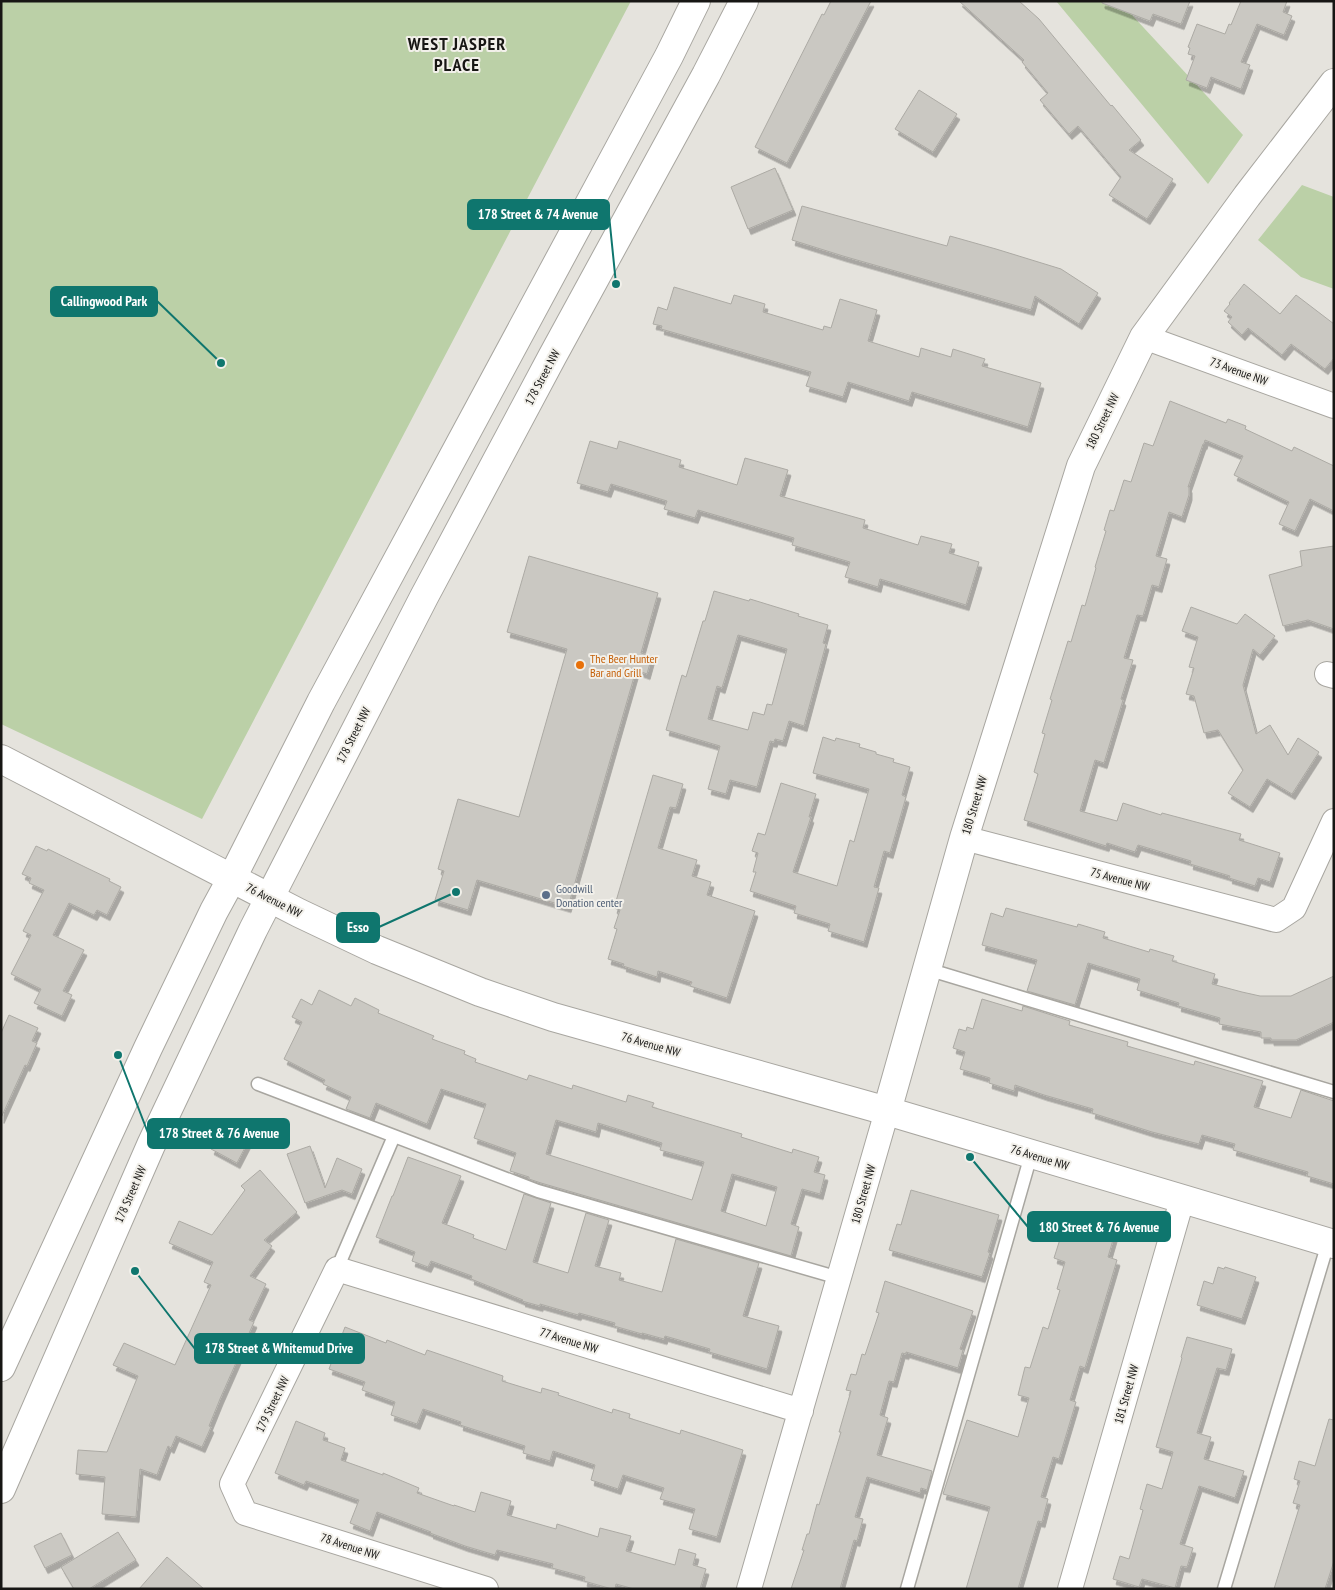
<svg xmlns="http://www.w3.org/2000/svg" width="1335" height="1590" font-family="'PT Sans Narrow',sans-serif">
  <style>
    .green { fill: #bbd0a7 }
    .building { fill: #cac8c2; stroke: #acaaa4; fill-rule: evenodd; filter: url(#shadow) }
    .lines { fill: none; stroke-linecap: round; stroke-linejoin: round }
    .service-casing { stroke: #a8a6a0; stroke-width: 15 }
    .minor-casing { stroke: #a8a6a0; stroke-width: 26 }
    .tertiary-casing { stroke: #a8a6a0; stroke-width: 30 }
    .secondary-casing { stroke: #a8a6a0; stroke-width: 30 }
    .service { stroke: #fff; stroke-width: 12 }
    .minor { stroke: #fff; stroke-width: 24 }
    .tertiary { stroke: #fff; stroke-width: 28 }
    .secondary { stroke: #fff; stroke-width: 28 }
    .food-dot { fill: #e8710a; stroke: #f2f0ea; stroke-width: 2 }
    .service-dot { fill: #5c6f8a; stroke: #f2f0ea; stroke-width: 2 }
    .labels { text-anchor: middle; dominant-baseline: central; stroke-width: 4; stroke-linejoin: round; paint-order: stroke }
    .street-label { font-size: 12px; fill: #171614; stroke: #f2f0ea }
    .food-label { font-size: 12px; fill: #c56008; stroke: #f2f0ea; text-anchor: start }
    .service-label { font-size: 12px; fill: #4e5e75; stroke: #f2f0ea; text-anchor: start }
    .district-label { font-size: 18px; font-weight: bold; letter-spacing: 1px; fill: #171614; stroke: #f2f0ea }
    .leader { fill: none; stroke: #0f766e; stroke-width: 2 }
    .callout-dot { fill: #0f766e; stroke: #f2f0ea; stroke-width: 2 }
    .callout { fill: #0f766e; stroke: #0f766e; stroke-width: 2 }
    .callout-label { font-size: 14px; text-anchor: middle; font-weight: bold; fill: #fff }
  </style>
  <defs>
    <filter id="shadow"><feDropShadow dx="3" dy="5.5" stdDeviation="0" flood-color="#0004"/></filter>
  </defs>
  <rect width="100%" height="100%" fill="#e5e3dd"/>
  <!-- green -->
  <path class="green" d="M1,1H631L202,819L1,724Z
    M1056,1H1119L1243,135L1208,184Z
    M1302,185L1334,197V289L1301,277L1258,240Z"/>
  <!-- building -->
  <path class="building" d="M831,1H871L787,163L755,147L822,14L824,15Z
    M959,1H1019L1039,19L1111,106L1112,105L1141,140L1129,150L1173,179L1147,219L1109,195L1121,177L1078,126L1069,134L1040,100L1048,93L1022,62L1024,60Z
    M1102,1H1190L1181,24L1153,14L1150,21L1102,3Z
    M1241,1H1287L1283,12L1292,16L1284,35L1257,24L1241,62L1250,65L1241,89L1211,77L1207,88L1186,80L1195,56L1188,54L1190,48L1188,47L1197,24L1225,34L1229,24L1231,25Z
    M919,90L957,114L933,152L895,129Z
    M775,168L793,210L748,229L731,187Z
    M802,206L947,246L950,236L996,249L1061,269L1098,293L1079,324L1035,296L1031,310L843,256L792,240Z
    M1244,284L1280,314L1296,295L1334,324V358L1325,369L1291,344L1282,355L1248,328L1242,335L1228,322L1232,317L1224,311L1230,304L1229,303Z
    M674,287L731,304L734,295L765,304L763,312L823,330L824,326L831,328L840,299L877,310L868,341L919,357L921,348L951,357L953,349L985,359L982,366L1041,383L1028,427L912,392L909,401L848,382L843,397L806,386L811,372L661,329L662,326L653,324L658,307L667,310Z
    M1170,401L1226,423L1228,419L1246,426L1245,429L1292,451L1294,447L1334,466V511L1310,499L1295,531L1279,524L1289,502L1234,475L1243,456L1205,440L1204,444H1203L1188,487H1189V495L1182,517L1169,512L1156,556L1167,559L1159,587L1152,585L1143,616L1137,615L1124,658L1133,660L1121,699L1123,700L1104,763L1095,760L1080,811L1117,821L1123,803L1161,815L1162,813L1241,834L1239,840L1280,853L1270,882L1258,878L1255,886L1229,878L1230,876L1190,864L1191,861L1138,845L1135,852L1107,843L1106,846L1024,820L1038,774L1034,772L1045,734L1042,733L1052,700L1050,699L1068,641L1071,642L1082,605L1085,606L1096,568L1095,567L1106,531L1104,530L1110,510L1114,511L1124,480L1131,482L1144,443L1153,446Z
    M590,441L617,449L619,441L681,460L679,467L737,485L745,458L788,470L780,496L865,520L863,528L918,545L921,536L952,544L949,553L979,562L966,605L880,579L878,587L845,577L850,562L792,545L794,538L698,510L695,518L664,509L667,501L611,484L608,492L577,483Z
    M1334,546V629L1308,620L1283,626L1269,575L1302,566L1300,551Z
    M529,556L658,593L641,653L652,656L647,674L636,670L568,907L477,880L468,910L435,900L444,871L438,869L458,799L519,817L567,649L507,632Z
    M714,591L749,601L750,599L799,614L798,616L828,625L823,643L826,644L804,726L789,721L783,741L775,739L774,742L770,741L757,787L730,780L726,794L708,789L720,746L666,730L682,675L686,677L703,621H705ZM738,635L787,649L772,705L767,704L764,715L753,712L748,730L708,719L717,686L722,688Z
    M1191,607L1237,624L1245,614L1275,636L1260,655L1253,649L1243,685L1256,734L1270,725L1288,755L1298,738L1319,752L1292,794L1267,779L1250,807L1228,793L1243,770L1218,730L1204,733L1194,696L1186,694L1194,668L1189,667L1198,637L1182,631Z
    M823,737L835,741L836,738L860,744L859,747L876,752V754L894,759L893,762L910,767L902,795L906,797L890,853L884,851L874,887L879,888L864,942L828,931L830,924L794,913L796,906L750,891L756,872H753L758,853L752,851L758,833L765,835L781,783L816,794L809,817H811L793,872L837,886L850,840L854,842L869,789L813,773Z
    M653,775L683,784L676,808L670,807L658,848L697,860L692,876L711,882L707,895L755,911L727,998L690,986L692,982L658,971L657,977L623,966L624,964L608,959L617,929L614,928L620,910L614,908Z
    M36,846L47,851L48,849L87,868L110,879L109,881L121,887L107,915L97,910L94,915L69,903L53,935L84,950L63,991L72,995L62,1016L34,1003L41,989L11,974L31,935L23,931L44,890L29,883L31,878L22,874Z
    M1006,908L1077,927L1078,924L1105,932L1103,938L1149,952L1150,949L1174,956L1172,961L1215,974L1212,984L1242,992L1260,996H1291L1334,976V1022L1296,1040H1271V1038H1261V1032L1219,1024L1220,1018L1178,1006L1179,1003L1137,990L1140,979L1088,963L1075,1005L1027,991L1037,960L982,945L991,913L1003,917Z
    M319,990L351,1006L355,998L379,1010L378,1013L434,1036L432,1039L465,1051L464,1054L476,1059L475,1062L527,1080L529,1075L572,1089L573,1085L626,1102L628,1095L654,1103L652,1107L742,1134L741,1137L792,1153L793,1149L819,1157L814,1172L825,1175L820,1194L802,1189L791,1224L799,1227L791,1256L541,1183L529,1179V1177L510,1171L516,1153L474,1138L486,1104L441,1089L427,1124L376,1103L370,1118L346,1109L351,1097L323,1084L325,1080L284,1059L302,1022L292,1017L301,999L312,1005ZM556,1120L596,1132L598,1123L662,1143L660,1150L704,1162L692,1200L546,1154ZM732,1174L777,1187L766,1226L721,1211Z
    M982,999L1022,1011L1023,1006L1070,1021L1069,1025L1128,1042L1127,1046L1194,1065L1195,1061L1263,1081L1254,1107L1291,1118L1301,1090L1334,1101V1184L1307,1176L1308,1172L1233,1150L1235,1144L1202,1135L1199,1144L1152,1132L1092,1113L1093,1109L1044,1095L1015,1085L1014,1091L989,1083L990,1078L960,1069L965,1052L953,1048L959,1029L966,1031L967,1027L973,1029Z
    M9,1015L38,1028L32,1041L37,1043L27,1066L25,1065L1,1118V1033Z
    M225,1122L251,1136L237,1163L211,1149Z
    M310,1146L325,1188L337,1158L362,1169L352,1194L342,1190L305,1203L287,1154Z
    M408,1157L461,1176L442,1223L474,1235L473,1238L506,1250L524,1194L551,1203L533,1262L568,1273L586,1213L609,1220L595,1266L621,1273L619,1280L662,1292L676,1239L759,1263L743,1316L779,1326L767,1369L709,1352L710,1349L665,1336L664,1339L642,1333V1334L614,1326L615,1323L579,1313L578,1315L540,1304V1306L522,1301L523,1300L471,1279L472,1276L431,1261L428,1267L412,1261L415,1252L376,1237L392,1196H393Z
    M260,1170L297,1212L264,1240L272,1246L250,1276L266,1284L249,1320L254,1322L220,1399L209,1426L211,1427L202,1447L176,1436L171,1448L168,1446L157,1475L140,1469L136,1517L102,1514L105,1477L76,1474L78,1450L107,1452L138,1376L113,1365L124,1343L175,1365L211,1285L204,1282L213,1262L169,1243L179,1221L212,1235L245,1190L241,1186Z
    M911,1190L999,1215L988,1252L990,1253L982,1277L889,1250L897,1224L901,1225Z
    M1061,1216L1115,1233L1108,1257L1117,1260L1085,1368L1080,1366L1070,1400L1076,1402L1059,1459L1053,1457L1041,1497L1048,1499L1042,1522L1038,1521L1018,1589H966L990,1507L943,1494L967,1420L1018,1437L1029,1398L1018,1395L1025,1367L1030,1368L1043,1327L1048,1329L1060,1290L1057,1289L1065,1262L1054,1258L1061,1236L1055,1234Z
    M1218,1267L1224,1269L1225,1267L1256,1277L1242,1319L1197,1305L1204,1281L1213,1284Z
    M885,1281L973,1311L960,1349L963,1350L958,1368L906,1352V1354L902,1353L894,1382L889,1381L880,1415L888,1418L877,1455L932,1471L927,1490L921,1488L920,1493L867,1477L855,1517L863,1519L857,1541L854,1540L840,1589H791L804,1550H802L807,1534H809L817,1504L819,1505L841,1432H839L851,1391L846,1390L851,1374L856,1375L862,1354L865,1355L879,1313L876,1312Z
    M345,1327L386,1343L387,1340L425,1355L427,1350L503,1376L502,1381L541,1393L542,1388L559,1393L558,1395L612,1413L613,1409L630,1414L629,1418L680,1434L681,1430L743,1450L717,1537L689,1529L695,1509L660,1499L664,1488L623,1475L618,1489L591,1480L595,1465L553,1451L550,1461L523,1453L525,1446L460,1425L461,1422L423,1409L417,1424L391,1415L395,1402L362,1390L365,1382L329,1369Z
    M1187,1337L1232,1349L1226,1370L1217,1368L1197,1433L1211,1437L1204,1459L1244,1471L1235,1498L1199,1486L1180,1544L1193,1548L1187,1567L1181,1566L1175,1588L1142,1579L1139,1587L1113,1579L1120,1556L1129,1559L1143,1510L1140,1509L1147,1484L1162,1489L1173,1452L1156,1447L1182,1358L1181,1357Z
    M1329,1419L1334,1420V1561L1325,1589H1274L1300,1505L1293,1503L1300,1481L1294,1479L1299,1461L1315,1466Z
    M296,1421L325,1433L323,1440L345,1448L341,1460L383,1475V1473L419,1488L417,1493L454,1506V1505L475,1512L481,1492L511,1501L507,1515L556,1529L557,1524L598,1537L600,1528L631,1536L626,1551L675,1565L679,1549L696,1554L693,1565L706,1569L700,1589H634L616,1584L615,1589H612L584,1581L585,1577L552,1568L553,1564L497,1550L495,1555L465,1546L430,1533L431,1532L377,1512L370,1531L350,1523L359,1500L306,1481L304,1485L275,1473Z
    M118,1532L136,1560L89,1589H74L61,1567Z
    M61,1533L72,1555L45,1568L34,1546Z
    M167,1557L204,1589H139Z"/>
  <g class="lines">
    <defs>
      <path id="service" d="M927,969L1334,1092
        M258,1084L538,1191L839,1278
        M337,1269L394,1136
        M907,1589L1031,1155
        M1224,1589L1328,1243"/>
      <path id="minor" d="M1144,337L1334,406
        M1327,674L1334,676
        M964,838L1276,920L1294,908L1334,821
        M486,1589L245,1513L232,1484L337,1269L801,1411
        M749,1589L887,1111
        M1070,1589L1182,1200"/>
      <path id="tertiary" d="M1,759L299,913L377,950L480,992L553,1017L887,1111L1334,1244
        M887,1111L964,838L1081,466L1144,337L1247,196L1334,83"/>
      <path id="secondary" d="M1,1367L148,1048L214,911L232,878L321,702L669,56L696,1
        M1,1489L151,1145L253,930L424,597L552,357L706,75L744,1"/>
    </defs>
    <!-- service casing -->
    <use href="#service" class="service-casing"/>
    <!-- minor casing -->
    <use href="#minor" class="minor-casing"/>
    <!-- tertiary casing -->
    <use href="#tertiary" class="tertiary-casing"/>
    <!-- secondary casing -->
    <use href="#secondary" class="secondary-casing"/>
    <!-- service -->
    <use href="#service" class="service"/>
    <!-- minor -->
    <use href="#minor" class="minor"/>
    <!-- tertiary -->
    <use href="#tertiary" class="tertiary"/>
    <!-- secondary -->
    <use href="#secondary" class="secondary"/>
  </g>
  <!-- markers -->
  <circle class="food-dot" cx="580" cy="665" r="5"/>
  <circle class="service-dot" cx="546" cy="895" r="5"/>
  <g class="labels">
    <!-- street labels -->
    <g class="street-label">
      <text transform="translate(1239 371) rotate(20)">73 Avenue NW</text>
      <text transform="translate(542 377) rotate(-62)">178 Street NW</text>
      <text transform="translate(1102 421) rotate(-64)">180 Street NW</text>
      <text transform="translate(353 735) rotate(-63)">178 Street NW</text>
      <text transform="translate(974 805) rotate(-73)">180 Street NW</text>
      <text transform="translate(1120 879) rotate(15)">75 Avenue NW</text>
      <text transform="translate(274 900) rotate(27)">76 Avenue NW</text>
      <text transform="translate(651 1044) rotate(16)">76 Avenue NW</text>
      <text transform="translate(1040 1157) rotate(17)">76 Avenue NW</text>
      <text transform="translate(130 1194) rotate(-66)">178 Street NW</text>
      <text transform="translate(863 1194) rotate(-74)">180 Street NW</text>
      <text transform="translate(569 1340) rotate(17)">77 Avenue NW</text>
      <text transform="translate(1126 1394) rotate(-74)">181 Street NW</text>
      <text transform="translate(272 1404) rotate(-64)">179 Street NW</text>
      <text transform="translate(350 1546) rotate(18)">78 Avenue NW</text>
    </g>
    <!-- food labels -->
    <g class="food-label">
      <text x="590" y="658">The Beer Hunter<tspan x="590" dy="14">Bar and Grill</tspan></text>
    </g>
    <!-- service labels -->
    <g class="service-label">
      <text x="556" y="888">Goodwill<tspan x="556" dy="14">Donation center</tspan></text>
    </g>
    <!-- district labels -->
    <g class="district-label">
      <text x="457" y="43">WEST JASPER<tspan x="457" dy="21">PLACE</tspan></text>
    </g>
  </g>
  <!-- callouts -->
  <path class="leader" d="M616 284L609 215M221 363L157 301M456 892L379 927M118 1055L148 1133M970 1157L1028 1227M135 1271L195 1349"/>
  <g class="callout-dot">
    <circle cx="616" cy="284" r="5"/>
    <circle cx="221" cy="363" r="5"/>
    <circle cx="456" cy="892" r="5"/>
    <circle cx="118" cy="1055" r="5"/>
    <circle cx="970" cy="1157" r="5"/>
    <circle cx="135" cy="1271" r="5"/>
  </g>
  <g class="callout">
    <rect x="468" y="200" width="141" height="29" rx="5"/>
    <rect x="51" y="287" width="106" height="29" rx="5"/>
    <rect x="337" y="913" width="42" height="29" rx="5"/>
    <rect x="148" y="1119" width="141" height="29" rx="5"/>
    <rect x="1028" y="1212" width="142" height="29" rx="5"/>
    <rect x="195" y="1334" width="169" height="29" rx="5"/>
  </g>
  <g class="callout-label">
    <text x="538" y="219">178 Street &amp; 74 Avenue</text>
    <text x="104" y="306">Callingwood Park</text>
    <text x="358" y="932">Esso</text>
    <text x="219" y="1138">178 Street &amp; 76 Avenue</text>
    <text x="1099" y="1232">180 Street &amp; 76 Avenue</text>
    <text x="279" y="1353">178 Street &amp; Whitemud Drive</text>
  </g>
  <!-- border -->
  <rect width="1335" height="1590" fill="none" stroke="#171614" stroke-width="5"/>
</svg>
